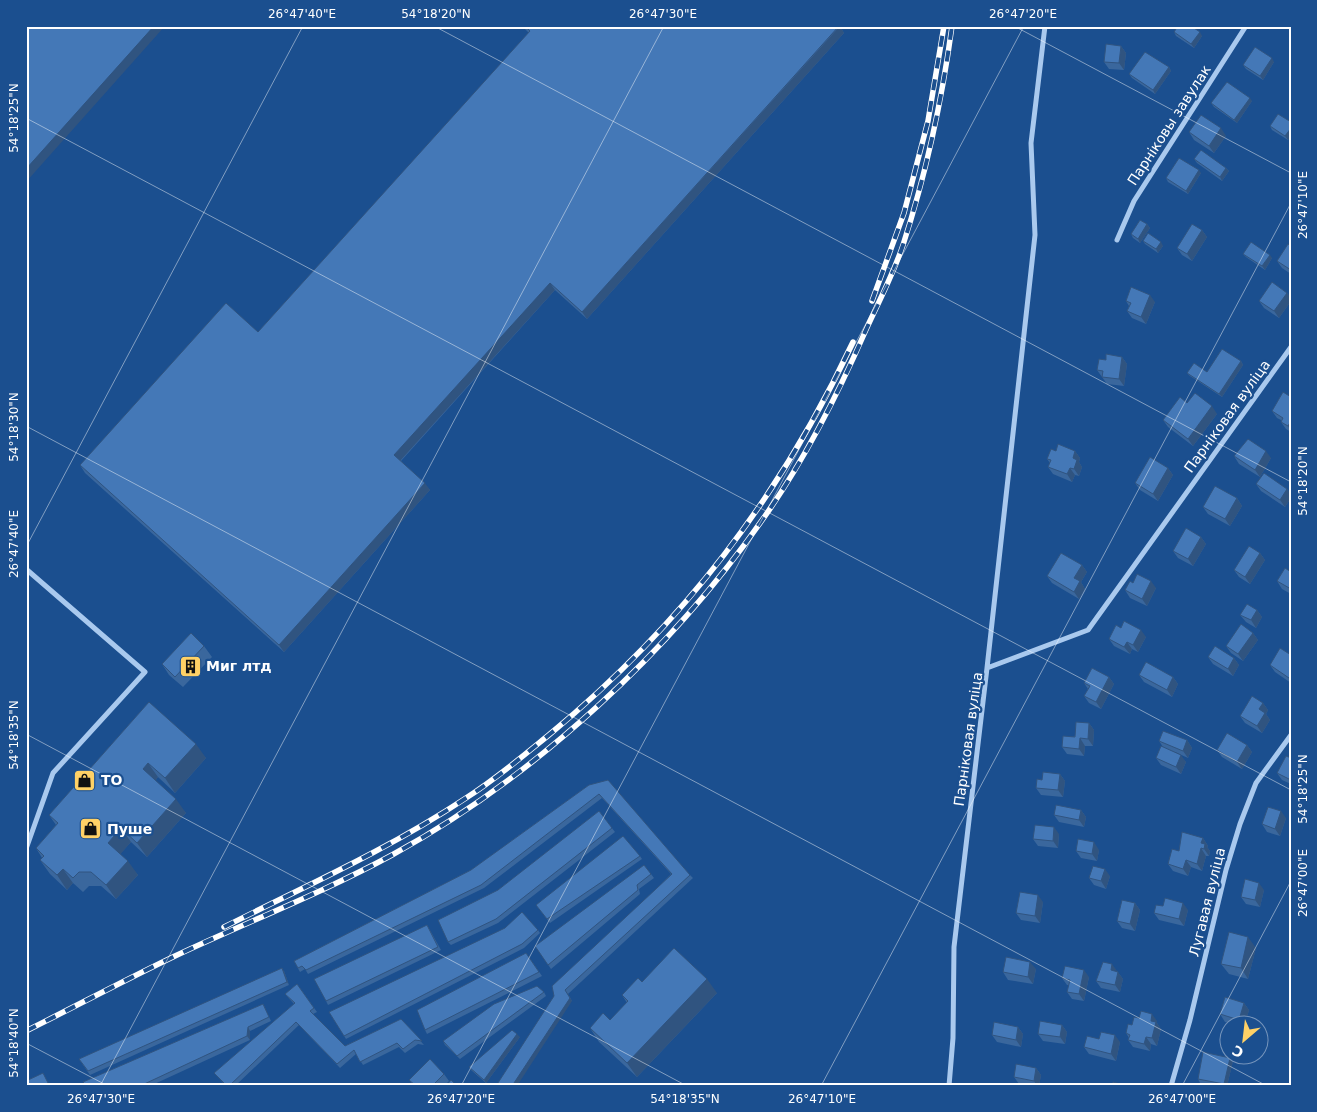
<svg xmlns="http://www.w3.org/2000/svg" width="1317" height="1112" font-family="'DejaVu Sans',sans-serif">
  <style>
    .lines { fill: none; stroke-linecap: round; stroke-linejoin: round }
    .minor { stroke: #a9c9ee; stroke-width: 5 }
    .rail-casing { stroke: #fff; stroke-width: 5.5 }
    .rail { stroke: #1b4f8f; stroke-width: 4; stroke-dasharray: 11; stroke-linecap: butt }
    .wall { fill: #3a679d }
    .shaded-wall { fill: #305480 }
    .building { fill: #4478b7; stroke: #305480 }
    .ticks { fill: none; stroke: #fff; stroke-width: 1; stroke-opacity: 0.45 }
    .labels { text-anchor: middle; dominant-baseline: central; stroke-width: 4.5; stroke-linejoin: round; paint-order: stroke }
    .street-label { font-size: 14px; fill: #fff; stroke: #1b4f8f }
    .poi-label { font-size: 14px; font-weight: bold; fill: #fff; stroke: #1b4f8f; text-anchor: start }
    .neatline { fill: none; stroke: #fff; stroke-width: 2 }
    .ticks-label { font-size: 12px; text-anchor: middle; fill: #fff }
  </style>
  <rect width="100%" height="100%" fill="#1b4f8f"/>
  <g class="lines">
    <!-- minor -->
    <path class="minor" d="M1117,240L1134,201L1246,26
      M26,569L145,672L53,773L26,849
      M987,668L1035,235L1031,143L1045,26
      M949,1086L953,1038L954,947L987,668L1088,630L1291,347
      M1171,1086L1190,1020L1226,870L1240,824L1256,783L1291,735"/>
    <defs>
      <path id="rail" d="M872,301L904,213L928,121L944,26
        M224,927C306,886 389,849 466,798C496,779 523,756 550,734C683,624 780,497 853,342
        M26,1031C76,1006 125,980 175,956C247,922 322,893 392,855C535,777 672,650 765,516C805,459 837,396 865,332C878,303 893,275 903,245C926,174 942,100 952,26"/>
    </defs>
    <!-- rail casing -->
    <use href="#rail" class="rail-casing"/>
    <!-- rail -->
    <use href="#rail" class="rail"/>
  </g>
  <!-- wall -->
  <path class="wall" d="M522,26H840L844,33L587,319L555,290L401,461L430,490L284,652L85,473L80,465L258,332L529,33Z
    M1174,32L1202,36L1194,48L1176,36Z
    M1121,46L1126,53L1124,70L1109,69L1104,62Z
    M1274,62L1263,80L1246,69L1243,65Z
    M1169,67L1171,71L1155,94L1132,78L1129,74Z
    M1252,101L1237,123L1214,107L1211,103Z
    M1291,122V136L1288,140L1272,130L1270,126Z
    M1189,132L1226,136L1214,153L1194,140Z
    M1194,159L1226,168L1229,171L1222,181L1197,163Z
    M1201,173L1188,194L1168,182L1166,178Z
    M1147,224L1150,228L1140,243L1133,238L1131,234Z
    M1202,230L1207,237L1192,261L1182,255L1177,248Z
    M1143,241L1163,246L1158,253L1145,244Z
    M1291,246V274L1282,268L1277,261Z
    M1243,254L1272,258L1265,270L1246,257Z
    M1287,293L1291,298V301L1279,318L1264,308L1259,301Z
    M1126,301L1155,302L1146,324L1132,318L1127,311L1129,306Z
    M1122,357L1127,364L1124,386L1107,384L1097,370L1106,360Z
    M1241,361L1243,365L1222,397L1190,376L1187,373L1207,372Z
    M1291,397V432L1286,429L1281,422V420L1277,418L1272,411Z
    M1187,403L1217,414L1193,446L1168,427L1163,420Z
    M1056,451H1075L1080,458L1079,462L1082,467L1079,476L1075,475L1072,482L1053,474L1048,467L1050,463L1047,459Z
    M1234,456L1271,458L1260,477L1239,464Z
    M1168,468L1173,475L1158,501L1140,490L1135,483Z
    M1256,484L1287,489L1291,494V498L1285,507L1261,491Z
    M1237,498L1242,506L1230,526L1208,514L1203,507Z
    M1201,537L1206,544L1193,566L1178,558L1173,551Z
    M1260,553L1265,560L1250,584L1239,577L1234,570Z
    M1082,565L1087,572L1081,582L1085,589L1079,599L1052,583L1047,576Z
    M1291,572V594L1282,589L1277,581Z
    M1133,583L1156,588L1147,606L1130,598L1125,590Z
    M1257,610L1262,617L1256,628L1246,622L1240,615Z
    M1121,628L1146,637L1138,652L1132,649L1130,654L1114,646L1109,639Z
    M1253,633L1258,640L1243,661L1231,653L1226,646Z
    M204,646L212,657L183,687L169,675L162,664Z
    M1291,655V683L1275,672L1270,665Z
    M1208,657L1234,658L1239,665L1233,676L1213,664Z
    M1139,675L1173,677L1178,684L1172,697L1144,682Z
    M1109,677L1114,684L1101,709L1089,703L1084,696L1088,689L1084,683Z
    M149,702L206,758L175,793L158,777L155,781L186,813L147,857L131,842L120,854L138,875L116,899L101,886H89L83,892L73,883L67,890L50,874L40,860L42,858L36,848L56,825L49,815Z
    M1263,703L1268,710L1266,714L1270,720L1262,733L1245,723L1240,716Z
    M1089,723L1094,730L1093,746H1085L1084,756L1067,754L1062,747Z
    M1187,740L1192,748L1188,758L1175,752L1186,762L1181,774L1161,765L1156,758L1163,747L1159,741Z
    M1247,745L1252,752L1242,769L1222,757L1217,750Z
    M1291,758V784L1282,780L1277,773Z
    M1060,774L1065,781L1063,797L1041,795L1036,788Z
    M589,785L690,875L693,878L568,994L572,1001L554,996L671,874L602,798L484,888L308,974L305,969L300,972L294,961L471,870Z
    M1081,810L1086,817L1084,827L1059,822L1054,815Z
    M599,811L615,832L498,923L451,945L448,942L498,890Z
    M1286,818L1280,836L1267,832L1262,824Z
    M1059,834L1058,848L1038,846L1033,839Z
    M1203,838L1208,846L1207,847L1210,851L1209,856H1206L1202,871L1191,867L1188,876L1173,871L1168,864L1179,851Z
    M1099,850L1097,861L1081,858L1076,851Z
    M640,856L642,859L550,923L536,905Z
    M651,874L654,878L639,889L640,894L551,969L535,946Z
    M1110,876L1106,889L1094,885L1089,878Z
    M1264,890L1260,907L1246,904L1241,897Z
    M1043,902L1040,923L1021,920L1016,913Z
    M1135,903L1140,910L1135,931L1122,928L1117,921Z
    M1163,906L1188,910L1184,926L1159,920L1154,913Z
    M427,925L441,950L328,1005L326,1001Z
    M538,930L540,933L524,948L346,1039L329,1012Z
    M1256,948L1248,979L1229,974L1221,964Z
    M526,953L542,976L427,1034L425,1030Z
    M1036,969L1033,984L1008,980L1003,972Z
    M284,971L289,985L90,1075L79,1059Z
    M1117,971L1123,979L1120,992L1101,988L1096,981Z
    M1089,977L1084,1001L1072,999L1067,992L1069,985H1067L1062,978Z
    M642,982L717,993L637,1077L599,1042L590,1028L610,1020L627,1003L622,995Z
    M297,984L317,1012L313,1014L345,1046L401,1019L424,1045L418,1044L405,1053L399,1047L363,1065L356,1054L340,1068L299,1025L235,1086H226L214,1073L294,1004L285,994Z
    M544,992L546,996L460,1059L445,1045L443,1041Z
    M1244,1003L1249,1010L1245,1024H1234L1225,1022L1220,1014Z
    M263,1004L271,1021L250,1031V1040L150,1086H85L83,1082Z
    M1157,1021V1023L1161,1029L1157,1046L1151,1044L1150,1051L1133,1047L1128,1040L1129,1038L1126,1033L1132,1025Z
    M1062,1025L1067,1032L1065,1044L1043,1041L1038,1034Z
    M1018,1027L1023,1034L1021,1047L997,1042L992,1035Z
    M520,1037L486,1083L471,1070L469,1067Z
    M1099,1039L1120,1042L1116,1061L1089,1054L1084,1047Z
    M1233,1061L1227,1086H1216L1200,1083L1198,1079Z
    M1036,1068L1041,1075L1039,1086H1026L1019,1084L1014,1077Z
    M444,1074L449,1081L444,1086H414L409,1080Z"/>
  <!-- shaded-wall -->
  <path class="shaded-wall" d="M154,26H165L26,182V169Z
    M840,26L844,33L587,319L582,312Z
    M1200,32L1202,36L1194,48L1191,44Z
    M1121,46L1126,53L1124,70L1119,63Z
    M1272,58L1274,62L1263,80L1260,76Z
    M1169,67L1171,71L1155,94L1153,90Z
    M1250,98L1252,101L1237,123L1234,120Z
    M1221,128L1226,136L1214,153L1209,146Z
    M1291,128V136L1288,140L1285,136Z
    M1226,168L1229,171L1222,181L1220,177Z
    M1199,170L1201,173L1188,194L1186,191Z
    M1147,224L1150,228L1140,243L1138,239Z
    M1202,230L1207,237L1192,261L1187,254Z
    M1161,242L1163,246L1158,253L1156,249Z
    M1270,255L1272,258L1265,270L1262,266Z
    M550,283L555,290L399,462L394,455Z
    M1287,293L1291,298V301L1279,318L1274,311Z
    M1150,295L1155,302L1146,324L1141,317Z
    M1122,357L1127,364L1124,386L1119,379Z
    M1241,361L1243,365L1222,397L1219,394Z
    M1212,406L1217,414L1193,446L1188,439Z
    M1291,421V431L1288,426Z
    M1075,451L1080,458L1079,462L1082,467L1079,476L1074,469L1073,458Z
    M1266,451L1271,458L1260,477L1255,470Z
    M1070,468L1075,475L1072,482L1067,474Z
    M1168,468L1173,475L1158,501L1153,494Z
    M425,483L430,490L284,652L279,645Z
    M1287,489L1291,494V498L1285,507L1280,500Z
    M1237,498L1242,506L1230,526L1225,519Z
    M1201,537L1206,544L1193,566L1188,559Z
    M1260,553L1265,560L1250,584L1245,577Z
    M1082,565L1087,572L1081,582L1085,589L1079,599L1074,592V578Z
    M1151,581L1156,588L1147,606L1142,599Z
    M1257,610L1262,617L1256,628L1251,620Z
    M1141,630L1146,637L1138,652L1133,645Z
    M1253,633L1258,640L1243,661L1238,654Z
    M1127,642L1132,649L1130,654L1124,647Z
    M1234,658L1239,665L1233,676L1228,669Z
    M1109,677L1114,684L1101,709L1096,702Z
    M1173,677L1178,684L1172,697L1167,690Z
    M1263,703L1268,710L1266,714L1270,720L1262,733L1257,726L1259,709Z
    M1089,723L1094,730L1093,746L1088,739Z
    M1080,738L1085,746L1084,756L1079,749Z
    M1187,740L1192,748L1188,758L1183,751Z
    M196,744L206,758L175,793L165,778Z
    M1247,745L1252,752L1242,769L1237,762Z
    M1181,755L1186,762L1181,774L1176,767Z
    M148,763L158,777L153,784L143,769Z
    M1060,774L1065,781L1063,797L1058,790Z
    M176,799L186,813L147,857L137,843Z
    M1081,810L1086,817L1084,827L1079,820Z
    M1281,811L1286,818L1280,836L1275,829Z
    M1054,827L1059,834L1058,848L1053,841Z
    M121,828L131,842L118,857L108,843Z
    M1203,838L1208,846L1207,847L1210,851L1209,856L1204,849L1201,843Z
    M1094,842L1099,850L1097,861L1092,854Z
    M1201,848L1206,856L1202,871L1197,864Z
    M1186,860L1191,867L1188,876L1183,869Z
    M128,861L138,875L116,899L106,885Z
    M63,869L73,883L67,890L57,875Z
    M1105,869L1110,876L1106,889L1101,881Z
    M1259,883L1264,890L1260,907L1255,900Z
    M1038,895L1043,902L1040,923L1035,916Z
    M1135,903L1140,910L1135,931L1130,924Z
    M1183,903L1188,910L1184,926L1179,919Z
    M1248,937L1256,948L1248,979L1241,968Z
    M1030,962L1036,969L1033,984L1028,977Z
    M1112,964L1117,971L1111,970Z
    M282,968L284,971L289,985L287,982Z
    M1084,970L1089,977L1084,1001L1079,994Z
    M1118,972L1123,979L1120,992L1115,985Z
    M707,979L717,993L637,1077L627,1063Z
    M565,990L572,1001L517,1086H512Z
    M1244,1003L1249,1010L1245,1024H1242L1239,1020Z
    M1152,1014L1157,1021V1023L1161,1029L1157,1046L1152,1038L1151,1021Z
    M1062,1025L1067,1032L1065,1044L1060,1037Z
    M248,1027L250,1031V1040L247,1036Z
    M1018,1027L1023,1034L1021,1047L1016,1040Z
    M517,1034L520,1037L486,1083L484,1080Z
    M1115,1035L1120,1042L1116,1061L1111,1054Z
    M1146,1037L1151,1044L1150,1051L1144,1044Z
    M1230,1058L1233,1061L1227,1086H1225L1224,1084Z
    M1036,1068L1041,1075L1039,1086H1037L1034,1081Z"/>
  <!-- building -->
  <path class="building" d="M26,26H154L26,169Z
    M525,26H839L582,312L550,283L394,455L425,483L279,645L80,465L226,303L258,332L530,31Z
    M1178,26H1191L1200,32L1191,44L1174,32Z
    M1106,44L1121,46L1119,63L1104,62Z
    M1255,47L1272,58L1260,76L1243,65Z
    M1145,52L1169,67L1153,90L1129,74Z
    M1227,82L1250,98L1234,120L1211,103Z
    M1278,114L1291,122V128L1285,136L1270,126Z
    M1201,115L1221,128L1209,146L1189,132Z
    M1201,150L1226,168L1220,177L1194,159Z
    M1179,158L1199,170L1186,191L1166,178Z
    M1140,220L1147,224L1138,239L1131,234Z
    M1192,224L1202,230L1187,254L1177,248Z
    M1148,233L1161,242L1156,249L1143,241Z
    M1251,242L1270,255L1262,266L1243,254Z
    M1288,244L1291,246V270L1277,261Z
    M1272,282L1287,293L1274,311L1259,301Z
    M1131,287L1150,295L1141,317L1127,311L1131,303L1126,301Z
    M1222,349L1241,361L1219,394L1187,373L1194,363L1207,372Z
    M1106,354L1122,357L1119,379L1102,377L1103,371L1097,370L1099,359L1106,360Z
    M1283,392L1291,397V421L1288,426L1281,422L1283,418L1272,411Z
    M1195,393L1212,406L1188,439L1163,420L1180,397L1187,403Z
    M1248,439L1266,451L1255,470L1234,456Z
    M1058,444L1075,451L1073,458L1077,460L1074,469L1070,468L1067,474L1048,467L1051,460L1047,459L1051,449L1056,451Z
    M1150,457L1168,468L1153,494L1135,483Z
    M1264,473L1287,489L1280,500L1256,484Z
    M1215,486L1237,498L1225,519L1203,507Z
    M1186,528L1201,537L1188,559L1173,551Z
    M1249,546L1260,553L1245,577L1234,570Z
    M1061,553L1082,565L1074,578L1080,581L1074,592L1047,576Z
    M1285,568L1291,572V589L1277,581Z
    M1137,574L1151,581L1142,599L1125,590L1130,581L1133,583Z
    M1247,604L1257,610L1251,620L1240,615Z
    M1124,621L1141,630L1133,645L1127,642L1124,647L1109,639L1116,625L1121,628Z
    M1241,624L1253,633L1238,654L1226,646Z
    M191,633L204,646L175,677L162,664Z
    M1215,646L1234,658L1228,669L1208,657Z
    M1280,648L1291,655V675L1289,678L1270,665Z
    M1146,662L1173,677L1167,690L1139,675Z
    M1092,668L1109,677L1096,702L1084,696L1090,686L1084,683Z
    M1252,696L1263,703L1259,709L1265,713L1257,726L1240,716Z
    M149,702L196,744L165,778L148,763L143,769L176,799L137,843L121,828L108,843L128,861L106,885L91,872H79L73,878L63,869L57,875L40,860L44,856L36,848L58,823L49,815Z
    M1076,722L1089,723L1088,739L1080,738L1079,749L1062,747L1063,736L1075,737Z
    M1163,731L1187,740L1183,751L1159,741Z
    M1227,733L1247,745L1237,762L1217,750Z
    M1161,746L1181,755L1176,767L1156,758Z
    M1286,756L1291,758V780L1277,773Z
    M1043,772L1060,774L1058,790L1036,788L1037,779L1042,780Z
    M608,780L690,875L565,990L570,998L512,1086H496L554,996L552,986L672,874L599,794L481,885L306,970L302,966L298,968L294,961L471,870L589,785Z
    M1056,805L1081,810L1079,820L1054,815Z
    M1268,807L1281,811L1275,829L1262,824Z
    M599,811L612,828L496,919L448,942L438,920L498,890Z
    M1035,825L1054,827L1053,841L1033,839Z
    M1182,832L1203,838L1201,843L1205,844L1204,849L1201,848L1197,864L1186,860L1183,869L1168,864L1172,849L1179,851Z
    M623,836L640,856L547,919L536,905Z
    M1078,839L1094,842L1092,854L1076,851Z
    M644,865L651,874L637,885L638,890L548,965L535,946Z
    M1093,866L1105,869L1101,881L1089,878Z
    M1245,879L1259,883L1255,900L1241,897Z
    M1020,892L1038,895L1035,916L1016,913Z
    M1165,898L1183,903L1179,919L1154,913L1156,905L1163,906Z
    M1122,900L1135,903L1130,924L1117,921Z
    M522,912L538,930L522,944L344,1036L329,1012L505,928Z
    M427,925L438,947L326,1001L314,979Z
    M1229,932L1248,937L1241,968L1221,964Z
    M674,948L707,979L627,1063L590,1028L603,1013L610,1020L628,1001L622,995L638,978L642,982Z
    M526,953L539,972L425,1030L417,1010Z
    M1006,957L1030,962L1028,977L1003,972Z
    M1103,962L1112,964L1111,970L1118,972L1115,985L1096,981Z
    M1065,966L1084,970L1079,994L1067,992L1070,980L1062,978Z
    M282,968L287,982L88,1071L79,1059Z
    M297,984L314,1008L310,1011L345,1046L401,1019L422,1041L415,1040L403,1049L397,1043L360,1062L354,1050L337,1064L296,1022L229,1086H227L214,1073L295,1003L285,994Z
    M537,986L544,992L457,1056L443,1041L494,1004Z
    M1225,997L1244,1003L1239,1020L1220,1014Z
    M263,1004L269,1017L248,1027L247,1036L140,1086H87L83,1082Z
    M1141,1011L1152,1014L1151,1021L1156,1022L1152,1038L1146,1037L1144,1044L1128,1040L1130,1035L1126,1033L1128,1024L1132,1025L1134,1017L1139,1018Z
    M1040,1021L1062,1025L1060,1037L1038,1034Z
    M994,1022L1018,1027L1016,1040L992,1035Z
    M512,1030L517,1034L484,1080L469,1067Z
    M1101,1032L1115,1035L1111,1054L1084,1047L1087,1036L1099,1039Z
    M1203,1052L1230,1058L1224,1084L1198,1079Z
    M430,1059L444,1074L432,1086H416L409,1080Z
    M1016,1064L1036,1068L1034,1081L1014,1077Z
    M43,1073L49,1085L47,1086H26V1081Z
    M451,1080L457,1086H446Z
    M1113,1082L1127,1086H1112Z"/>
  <!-- ticks -->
  <path class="ticks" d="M434,26L1291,482M1014,26L1291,173M26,118L1291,790M26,426L1267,1086M26,547L303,26M26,734L687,1086M26,1043L108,1086M100,1086L664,26M461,1086L1024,26M821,1086L1291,203M1182,1086L1291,881"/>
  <!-- icons -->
  <defs>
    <symbol id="building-square" viewBox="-11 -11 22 22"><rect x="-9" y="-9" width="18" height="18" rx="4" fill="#ffd166" stroke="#1b4f8f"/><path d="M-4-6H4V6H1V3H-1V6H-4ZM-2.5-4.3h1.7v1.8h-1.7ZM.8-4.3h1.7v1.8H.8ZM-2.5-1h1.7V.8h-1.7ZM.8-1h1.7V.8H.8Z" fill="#111"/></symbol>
    <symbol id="shop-square" viewBox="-11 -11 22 22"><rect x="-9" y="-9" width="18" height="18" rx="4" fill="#ffd166" stroke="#1b4f8f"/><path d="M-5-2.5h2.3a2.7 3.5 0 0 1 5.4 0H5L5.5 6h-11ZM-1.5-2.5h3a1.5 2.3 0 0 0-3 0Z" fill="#111"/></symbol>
  </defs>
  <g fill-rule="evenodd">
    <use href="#building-square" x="178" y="654" width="25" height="25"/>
    <use href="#shop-square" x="72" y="768" width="25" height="25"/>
    <use href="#shop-square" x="78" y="816" width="25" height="25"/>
  </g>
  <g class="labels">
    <!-- street labels -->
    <g class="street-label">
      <text transform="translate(1169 125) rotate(-57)">Парніковы завулак</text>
      <text transform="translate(1227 416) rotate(-54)">Парніковая вуліца</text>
      <text transform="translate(968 739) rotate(-82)">Парніковая вуліца</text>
      <text transform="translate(1207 902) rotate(-76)">Лугавая вуліца</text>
    </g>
    <!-- poi labels -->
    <g class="poi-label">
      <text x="206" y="666">Миг лтд</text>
      <text x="101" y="780">ТО</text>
      <text x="107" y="829">Пуше</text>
    </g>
  </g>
  <!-- border -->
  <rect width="1317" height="1112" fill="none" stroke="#1b4f8f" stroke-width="55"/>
  <!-- north arrow -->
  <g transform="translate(1244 1040) rotate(208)"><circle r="24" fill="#1b4f8f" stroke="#7695bc"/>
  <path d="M0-4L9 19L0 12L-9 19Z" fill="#ffd166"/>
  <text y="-8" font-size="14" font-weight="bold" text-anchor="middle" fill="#ffffff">С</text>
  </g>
  <rect x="28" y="28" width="1262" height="1056" class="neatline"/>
  <g class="ticks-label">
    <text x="302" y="18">26°47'40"E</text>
    <text x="436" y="18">54°18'20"N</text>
    <text x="663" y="18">26°47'30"E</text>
    <text x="1023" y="18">26°47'20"E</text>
    <text transform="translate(14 118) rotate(-90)" y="4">54°18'25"N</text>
    <text transform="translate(1303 205) rotate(-90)" y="4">26°47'10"E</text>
    <text transform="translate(14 427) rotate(-90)" y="4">54°18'30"N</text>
    <text transform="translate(1303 481) rotate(-90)" y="4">54°18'20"N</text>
    <text transform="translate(14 544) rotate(-90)" y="4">26°47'40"E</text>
    <text transform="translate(14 735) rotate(-90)" y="4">54°18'35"N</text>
    <text transform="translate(1303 789) rotate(-90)" y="4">54°18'25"N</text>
    <text transform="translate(1303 883) rotate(-90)" y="4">26°47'00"E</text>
    <text transform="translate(14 1043) rotate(-90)" y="4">54°18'40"N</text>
    <text x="101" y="1103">26°47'30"E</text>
    <text x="461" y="1103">26°47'20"E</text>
    <text x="685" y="1103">54°18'35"N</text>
    <text x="822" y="1103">26°47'10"E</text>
    <text x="1182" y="1103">26°47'00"E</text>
  </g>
</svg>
